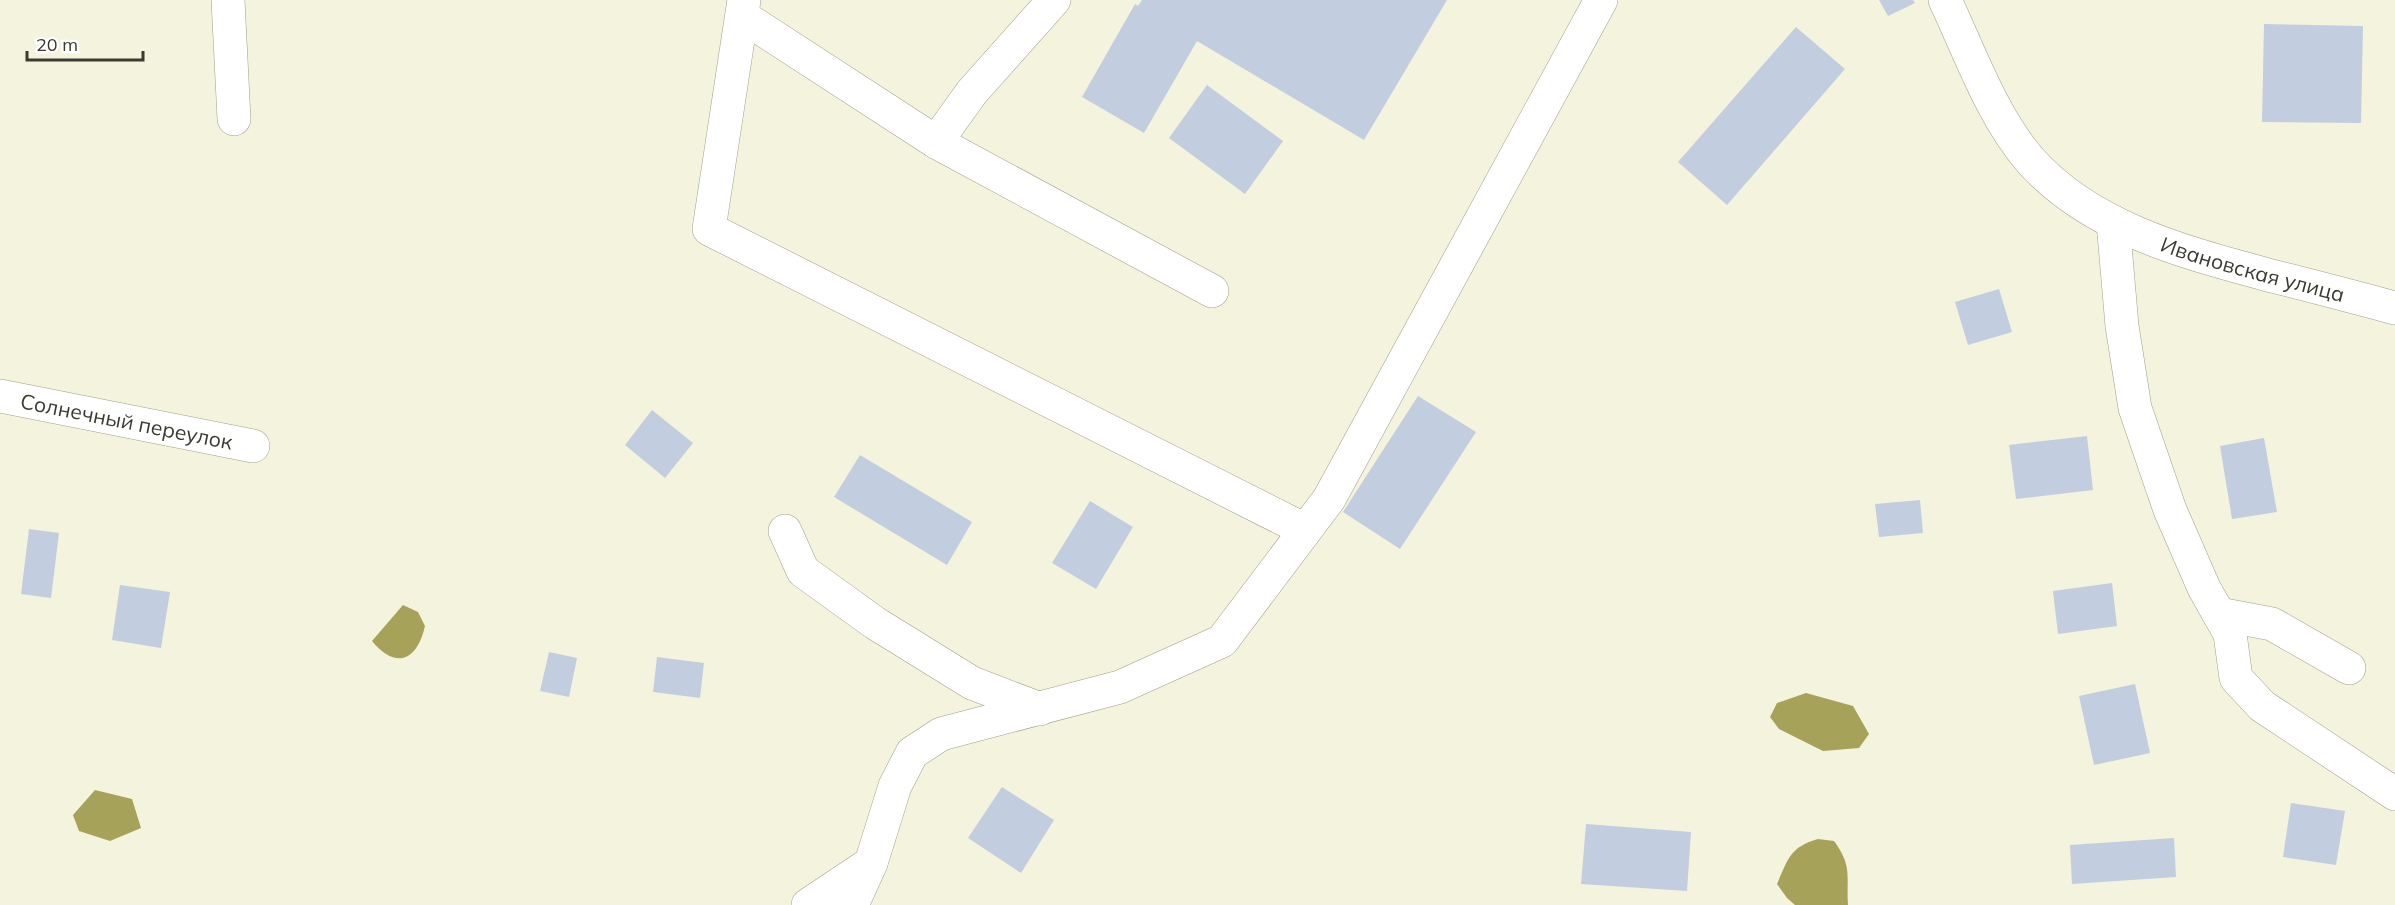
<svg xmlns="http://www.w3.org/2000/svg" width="2395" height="905" font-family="Mulish,sans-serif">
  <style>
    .water { fill: #a7a259 }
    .building { fill: #c3cde0 }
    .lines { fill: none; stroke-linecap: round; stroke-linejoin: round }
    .minor-casing { stroke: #9f9f8b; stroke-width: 34 }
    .minor { stroke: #fff; stroke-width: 33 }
    .labels { text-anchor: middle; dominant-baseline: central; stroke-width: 5; stroke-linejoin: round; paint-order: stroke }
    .street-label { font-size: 21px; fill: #3a3a32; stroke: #fff }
  </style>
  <rect width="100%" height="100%" fill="#f4f3de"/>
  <!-- water -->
  <path class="water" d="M403,605L418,612L425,626C417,661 396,670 372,641Z
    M1806,693L1853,706L1869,734L1859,748L1823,751L1779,729L1770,717L1777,703Z
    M95,790L132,799L141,828L110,841L79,831L73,815Z
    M1818,839L1834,841C1853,867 1846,876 1848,905H1795L1787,898L1777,884C1788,859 1790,847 1818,839Z"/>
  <!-- building -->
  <path class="building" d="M1142,0H1447L1364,140L1197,41L1144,133L1082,97L1135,4L1138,6Z
    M1879,0H1913L1915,3L1888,16Z
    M2264,24L2363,26L2361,123L2262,122Z
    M1796,27L1845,69L1727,205L1678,162Z
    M1207,85L1283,141L1245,194L1169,138Z
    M1999,289L2012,332L1968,345L1955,302Z
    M1418,396L1476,432L1400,549L1343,512Z
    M652,410L693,443L665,478L625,445Z
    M2087,436L2093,490L2016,499L2009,445Z
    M2264,438L2277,512L2232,519L2220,446Z
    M860,455L972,522L947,565L834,497Z
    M1920,500L1923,533L1879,537L1875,504Z
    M1090,501L1133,527L1096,589L1052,563Z
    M29,529L59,533L51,598L21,594Z
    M2112,583L2117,626L2058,634L2053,591Z
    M120,585L170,592L161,648L112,640Z
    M549,652L577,658L569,697L540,691Z
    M657,657L704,663L700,698L653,692Z
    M2135,684L2150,753L2094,765L2079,696Z
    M1002,787L1054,820L1021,873L968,838Z
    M2291,803L2345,811L2336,865L2283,857Z
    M1586,824L1691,832L1687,891L1581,884Z
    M2174,838L2176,877L2072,884L2070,845Z"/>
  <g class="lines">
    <defs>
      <g id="minor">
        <path d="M228,0L234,119"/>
        <path d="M744,0L709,229L1305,530"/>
        <path id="s1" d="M1945,0C1969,51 1993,118 2030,160C2091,229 2187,253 2272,276C2313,286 2354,297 2395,308"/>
        <path d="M742,16L936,142L1212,291"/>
        <path d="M936,142L972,92L1054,0"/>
        <path d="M2113,222L2122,326L2135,408L2170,510L2204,588L2230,634L2236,678L2262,706L2395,794"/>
        <path id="s2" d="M0,396L253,446"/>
        <path d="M785,531L803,571L875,623L972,683L1040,709"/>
        <path d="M2219,614L2272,624L2349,668"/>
        <path d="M808,905L871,863"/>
        <path d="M852,905L871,863L895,786L912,753L941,734L1120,687L1222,641L1329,499L1601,0"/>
      </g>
    </defs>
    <!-- minor casing -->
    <use href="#minor" class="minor-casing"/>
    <!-- minor -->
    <use href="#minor" class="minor"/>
  </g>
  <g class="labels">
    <!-- street labels -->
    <g class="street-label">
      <text stroke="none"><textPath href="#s1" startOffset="434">Ивановская улица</textPath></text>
      <text stroke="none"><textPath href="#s2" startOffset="129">Солнечный переулок</textPath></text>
    </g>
  </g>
  <!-- scale -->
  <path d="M27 51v9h116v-9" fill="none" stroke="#3a3a32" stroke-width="3"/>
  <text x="36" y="51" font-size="18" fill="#3a3a32" stroke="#ffffff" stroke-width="4.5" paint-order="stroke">20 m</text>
</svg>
